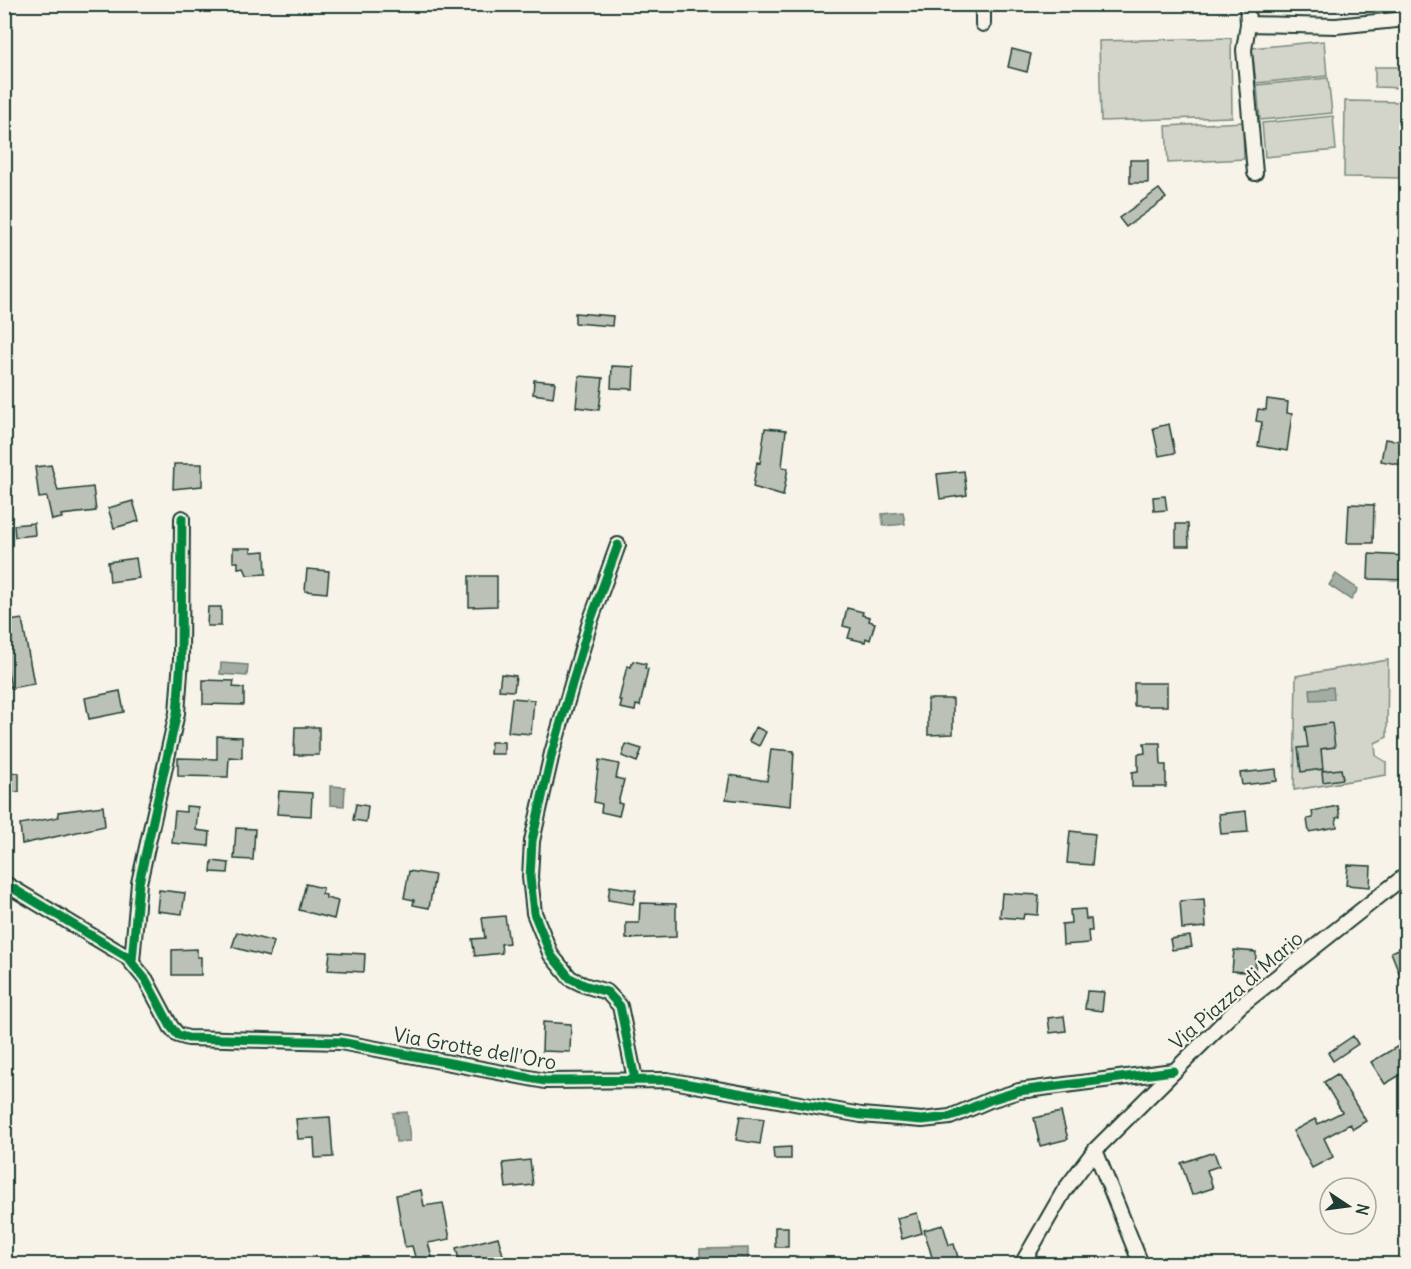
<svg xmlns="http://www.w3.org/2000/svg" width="1411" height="1269" font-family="Delius,sans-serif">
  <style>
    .green { fill: #d3d5ca; stroke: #79897f; stroke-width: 1.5 }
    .water { fill: #a4ada3; stroke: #6f8077; stroke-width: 1.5 }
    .building { fill: #bbc1b6; stroke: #1f3d34; stroke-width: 1.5 }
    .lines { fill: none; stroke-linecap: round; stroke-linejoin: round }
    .minor-casing { stroke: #1f3d34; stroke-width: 18 }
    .minor { stroke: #f7f3e8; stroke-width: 14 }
    .cycleway-casing { stroke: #f7f3e8; stroke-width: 13 }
    .cycleway { stroke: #00873e; stroke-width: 9 }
    .labels { text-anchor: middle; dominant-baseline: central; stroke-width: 4.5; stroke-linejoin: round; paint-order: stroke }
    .street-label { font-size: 20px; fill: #1f3d34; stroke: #f7f3e8 }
  </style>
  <rect width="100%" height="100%" fill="#f7f3e8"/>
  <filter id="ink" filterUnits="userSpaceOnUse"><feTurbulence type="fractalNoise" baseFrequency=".0167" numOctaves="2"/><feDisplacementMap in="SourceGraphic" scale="12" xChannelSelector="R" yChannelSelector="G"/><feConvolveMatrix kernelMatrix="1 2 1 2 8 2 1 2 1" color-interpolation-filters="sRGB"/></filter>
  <g filter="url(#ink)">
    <!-- green -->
    <path class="green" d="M1231,38L1232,117L1101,121L1099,41Z
      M1324,41L1327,76L1256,83L1252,48Z
      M1375,67H1406V88L1375,87Z
      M1328,78L1332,113L1260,120L1257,85Z
      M1345,101L1406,102V178L1344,177Z
      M1333,116L1336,150L1265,157L1262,123Z
      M1243,122L1244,159L1168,163L1166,126Z
      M1388,660L1387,737L1375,743L1376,756L1386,762V775L1294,790L1296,676Z"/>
    <!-- water -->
    <path class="water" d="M903,512L905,524L883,526L882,514Z
      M1336,574L1358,589L1351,600L1329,585Z
      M221,663L248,665L247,676L220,674Z
      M1333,687L1334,699L1311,700L1310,689Z
      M330,786L345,787L344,806L330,805Z
      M407,1112L410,1141L396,1142L393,1113Z
      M748,1248V1264H700V1249Z"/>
    <!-- building -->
    <path class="building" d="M1012,49L1031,54L1027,72L1008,67Z
      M1130,160H1148V183H1130Z
      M1159,189L1166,198L1126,227L1119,218Z
      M575,313L613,316L612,326L575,323Z
      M612,366L634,367L633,389L611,388Z
      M579,376L603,378L599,410L576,407Z
      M534,380L555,382L553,397L533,394Z
      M1267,399L1288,402L1287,413L1292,414L1287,451L1258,446L1262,422L1256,421L1258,409L1266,410Z
      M1169,424L1175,453L1159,456L1153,428Z
      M765,428L786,430L782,467L788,468L783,496L753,487L757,462L760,463Z
      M1385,439L1407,442V466L1381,461Z
      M174,464H202V486L173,489Z
      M51,465L58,491L93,487L96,511L61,515L62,518L52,520L47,497L39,498L35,467Z
      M964,471L967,495L940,499L937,474Z
      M1165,496L1167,510L1154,511L1153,497Z
      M133,501L139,521L114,528L108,508Z
      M1349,504L1374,505L1373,543H1347Z
      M34,523L35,535L15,537L14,525Z
      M1176,524H1188L1189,546H1176Z
      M233,548H251V552L265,551L266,574L247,575L244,567L238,568V562H233Z
      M1369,554L1407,556V580L1368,579Z
      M136,558L139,578L110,582L108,562Z
      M307,569L329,571L327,593L305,591Z
      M469,576H497V606L469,607Z
      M208,607H221V626H207Z
      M847,608L863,612L862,615L870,617L869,621L875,623L870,640L866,638L865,642L848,638L851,628L843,626Z
      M22,619L34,684L11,688L4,650V622Z
      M633,661L646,664L645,668L648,669L640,706L636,705L635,711L620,708L622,701L619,700L627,666L631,667Z
      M501,674L516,676L514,691L499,690Z
      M203,680L234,681L233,687L244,688V705L203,704Z
      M1134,683H1167V706H1134Z
      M120,691L124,712L89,719L85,698Z
      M512,698L534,700L531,734L508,732Z
      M928,699H953V734L928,735Z
      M1332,723L1335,747L1321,749L1323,769L1301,772L1298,748L1308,747L1305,727Z
      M295,727H319V755H294Z
      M756,727L766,732L759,746L749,741Z
      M217,736L242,737V758L229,757L228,777L178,776V758L217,759Z
      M491,742H504V754H490Z
      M1144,743H1160L1161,765H1166V787H1132V772L1138,771V754L1145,753Z
      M626,744L642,749L637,762L622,756Z
      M771,749L794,751L791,806L726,799L730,775L767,781Z
      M599,760L619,764L616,778L624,780L618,803L622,804L619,816L601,812L602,804L594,802Z
      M1276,769L1277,781L1242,785L1240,773Z
      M1341,769L1343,779L1323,782L1322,771Z
      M4,772L19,773V792L4,791Z
      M279,791L312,793L311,816L277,814Z
      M356,804L368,806L366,822L353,820Z
      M103,806L105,826L22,844L20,824L59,817L58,812Z
      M186,806L198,807L196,830L210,832L209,846L172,843L175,811L186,812Z
      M1338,806L1340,817L1336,818L1337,827L1309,832L1307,819L1313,818L1312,811Z
      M1246,811L1248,832L1221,834L1219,814Z
      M236,828L255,829L253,860L234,859Z
      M1070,831L1095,834L1092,865L1067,863Z
      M212,861L229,863L228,873L211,872Z
      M1348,865L1371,866L1370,887L1346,885Z
      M409,871L435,875L429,908L413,905L414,900L404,898Z
      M306,884L323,888L322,894L326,895V898L338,901L334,919L299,910Z
      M610,886L636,890L633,904L608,900Z
      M159,890L185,893L182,914L157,911Z
      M1002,893L1039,895L1038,915L1024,914L1023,919L1000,917Z
      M1204,899L1206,927L1182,929L1180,901Z
      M640,903L676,904V937L626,939V923H639Z
      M1085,909L1086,919H1091L1092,931H1088L1089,943L1063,945L1062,924L1071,923L1070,910Z
      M505,916L509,943L501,944L502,953L475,956L472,939L485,938L482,918Z
      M237,932L274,942L269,957L232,947Z
      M1190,936L1192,947L1172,950L1170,939Z
      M1407,946V989L1406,990L1391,952Z
      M197,949V957H201V975H172V950Z
      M1234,950L1256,952L1255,973L1232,971Z
      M330,952L365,954L364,972L328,970Z
      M1087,991L1104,992L1102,1011L1085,1009Z
      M1064,1016L1066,1031L1050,1033L1048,1018Z
      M543,1022L571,1024L570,1052L542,1051Z
      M1353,1036L1358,1044L1333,1061L1328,1053Z
      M1400,1045L1407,1055V1071L1385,1084L1371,1062Z
      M1337,1074L1366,1121L1353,1129L1350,1124L1324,1138L1333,1157L1312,1168L1293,1131L1315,1119L1318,1124L1342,1112L1324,1082Z
      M1061,1112L1068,1139L1040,1146L1034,1118Z
      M740,1116L764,1119L760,1144L736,1140Z
      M330,1117L333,1157L315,1158L314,1138L298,1139L296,1119Z
      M791,1147V1159H774L773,1148Z
      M1214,1152L1219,1166L1207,1170L1213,1188L1192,1195L1181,1163Z
      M530,1160L533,1185L506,1188L503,1163Z
      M421,1190L424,1206L443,1203L450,1239L428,1243L434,1264H417L412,1246L405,1247L396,1195Z
      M917,1213L922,1233L902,1239L897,1218Z
      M943,1225L949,1245L954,1244L960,1264H934L924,1230Z
      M775,1227H788V1247H775Z
      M498,1237L505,1262L460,1264L456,1248Z"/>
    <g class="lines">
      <defs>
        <path id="minor" d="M983,4V24
          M1247,4L1248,24L1336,26L1406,19
          M1248,24L1244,50L1255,173
          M618,545L590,622L552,753L532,841L530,877L534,913L551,955L570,978L584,985L607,992L620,1006L635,1079
          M4,883L127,957L146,980L171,1027L178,1035L188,1038L340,1042L545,1081L667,1080L861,1115L922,1120L950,1117L990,1100L1019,1091L1173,1071
          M132,961L139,883L177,713L181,659L182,518
          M1095,1150L1141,1264
          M1022,1264L1064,1191L1095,1150L1240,1006L1406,875"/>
      </defs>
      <!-- minor casing -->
      <use href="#minor" class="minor-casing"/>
      <!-- minor -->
      <use href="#minor" class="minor"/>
      <defs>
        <path id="cycleway" d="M618,545L590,622L552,753L532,841L530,877L534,913L551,955L570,978L584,985L607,992L620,1006L635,1079
          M4,883L127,957L146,980L171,1027L178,1035L188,1038L340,1042L545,1081L667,1080L861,1115L922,1120L950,1117L990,1100L1019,1091L1173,1071
          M132,961L139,883L177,713L181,659L182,518"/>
      </defs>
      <!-- cycleway casing -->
      <use href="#cycleway" class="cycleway-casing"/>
      <!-- cycleway -->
      <use href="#cycleway" class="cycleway"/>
    </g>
  </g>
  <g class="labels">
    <!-- street labels -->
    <g class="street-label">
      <text transform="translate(1236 990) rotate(-41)">Via Piazza di Mario</text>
      <text transform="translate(475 1048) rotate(10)">Via Grotte dell'Oro</text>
    </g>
  </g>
  <!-- margin -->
  <rect width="1411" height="1269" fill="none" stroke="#f7f3e8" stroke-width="24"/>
  <rect x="12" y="12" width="1387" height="1245" fill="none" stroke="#1f3d34" stroke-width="2" filter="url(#ink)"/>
  <!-- north arrow -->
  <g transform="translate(1348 1206) rotate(103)"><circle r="28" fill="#f7f3e8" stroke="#a1aaa0" stroke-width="1.5"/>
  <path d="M0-4.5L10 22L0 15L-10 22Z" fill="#1f3d34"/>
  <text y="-9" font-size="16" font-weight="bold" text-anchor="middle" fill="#1f3d34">N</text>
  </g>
</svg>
